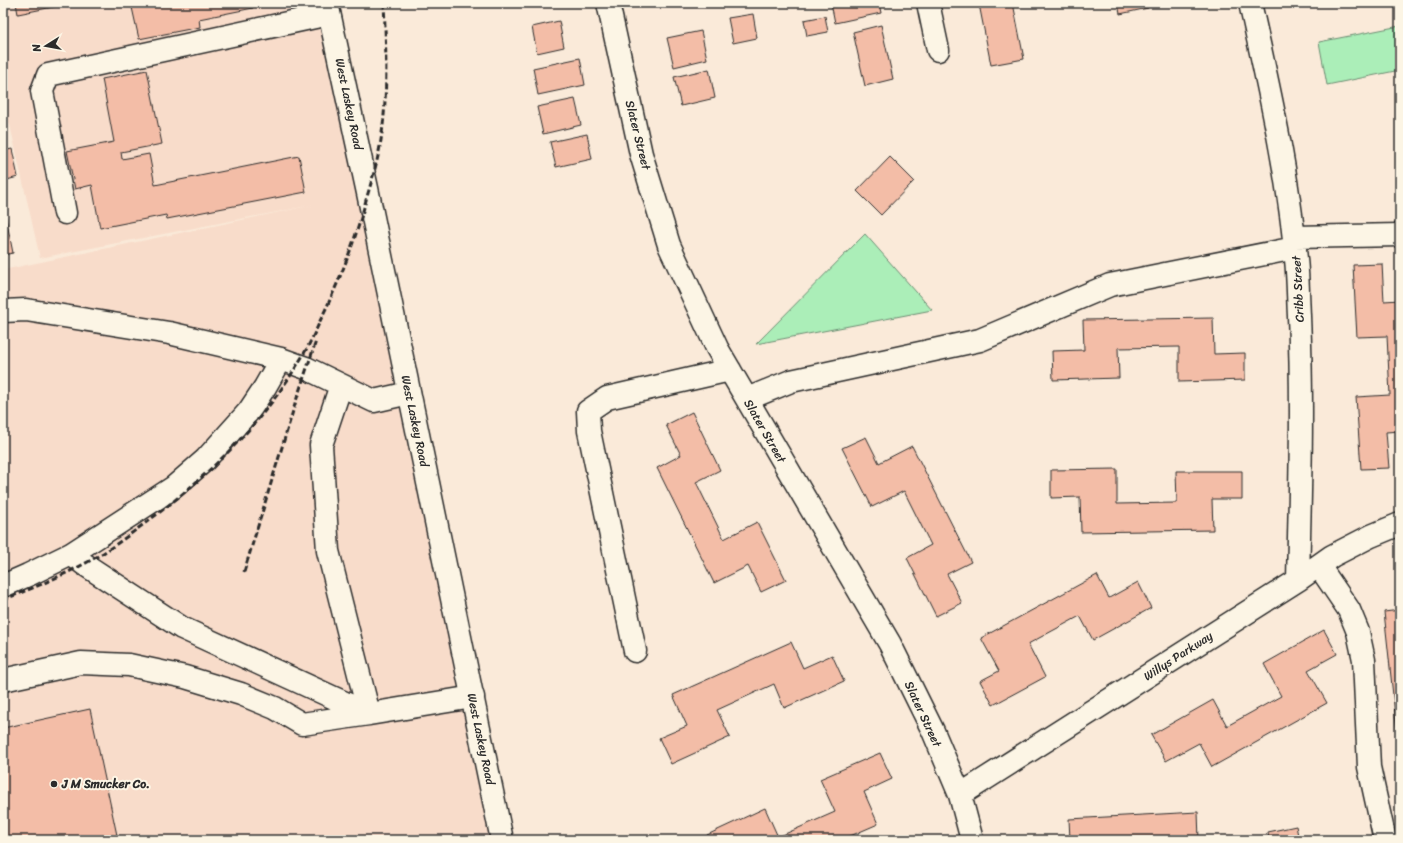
<svg xmlns="http://www.w3.org/2000/svg" width="1403" height="843" font-family="Sriracha,sans-serif">
  <style>
    .built { fill: #f8dcca }
    .green { fill: #abeeb8; stroke: #6b8c72 }
    .building { fill: #f3bda7; stroke: #2b2b2b }
    .lines { fill: none; stroke-linecap: round; stroke-linejoin: round }
    .minor-casing { stroke: #2b2b2b; stroke-width: 25 }
    .major-casing { stroke: #2b2b2b; stroke-width: 25 }
    .minor { stroke: #fcf5e5; stroke-width: 22 }
    .major { stroke: #fcf5e5; stroke-width: 22 }
    .rail { stroke: #2b2b2b; stroke-width: 3; stroke-dasharray: 6 3; stroke-linecap: butt }
    .poi-dot { fill: #2b2b2b; stroke: #fcf5e5; stroke-width: 1.5 }
    .labels { text-anchor: middle; dominant-baseline: central; stroke-width: 4; stroke-linejoin: round; paint-order: stroke }
    .street-label { font-size: 12px; fill: #2b2b2b; stroke: #fcf5e5 }
    .poi-label { font-size: 12px; font-weight: bold; fill: #2b2b2b; stroke: #fcf5e5; text-anchor: start }
  </style>
  <rect width="100%" height="100%" fill="#faead9"/>
  <filter id="ink" filterUnits="userSpaceOnUse"><feTurbulence type="fractalNoise" baseFrequency=".025" numOctaves="2"/><feDisplacementMap in="SourceGraphic" scale="8" xChannelSelector="R" yChannelSelector="G"/><feConvolveMatrix kernelMatrix="1 2 1 2 8 2 1 2 1" color-interpolation-filters="sRGB"/></filter>
  <g filter="url(#ink)">
    <!-- built -->
    <path class="built" d="M3,3H330L503,840H3V270L313,205L40,258L10,125L3,110Z"/>
    <!-- green -->
    <path class="green" d="M1400,26V70L1327,85L1319,42Z
      M865,234L932,310L756,344Z"/>
    <!-- building -->
    <path class="building" d="M16,3H73L18,14Z
      M131,3H252L253,8L199,19L200,27L139,39Z
      M831,3H879L881,13L835,23Z
      M984,3H1013L1024,59L991,65L979,4Z
      M1118,3H1147L1148,8L1120,14Z
      M753,14L757,38L733,43L728,18Z
      M825,16L828,32L807,36L804,20Z
      M559,21L564,47L537,53L532,27Z
      M881,25L893,79L865,86L853,32Z
      M701,31L707,59L674,67L667,38Z
      M580,58L585,85L538,95L533,68Z
      M709,69L715,98L681,106L674,77Z
      M147,70L162,144L121,152L122,159L149,154L155,185L299,156L306,192L167,219L166,215L100,228L92,185L75,189L67,151L114,142L102,79Z
      M575,99L581,125L543,134L537,107Z
      M587,134L592,159L556,167L550,142Z
      M12,149L18,177L3,181V151Z
      M890,157L914,181L881,215L857,191Z
      M3,213H5L13,253L3,255Z
      M1382,264L1384,301L1400,300V431L1386,432L1389,468L1361,469L1356,397L1390,395L1387,336L1357,337L1353,265Z
      M1213,318L1214,354L1245,353V380L1179,382V347L1118,348L1119,378L1053,380L1052,351L1084,350L1083,320Z
      M692,412L720,470L696,482L724,539L757,522L786,580L761,592L748,566L714,583L657,468L681,455L666,425Z
      M866,437L879,463L912,446L971,562L947,574L962,603L936,616L907,558L931,545L904,491L872,507L842,448Z
      M1117,469V504L1177,503L1176,471H1242V499H1212L1213,530L1081,532L1080,497L1051,498V470Z
      M1097,575L1109,598L1138,582L1151,608L1093,640L1080,616L1028,644L1045,677L993,705L980,681L999,671L981,638Z
      M1400,610V742H1398L1384,612Z
      M1324,630L1337,654L1308,670L1327,703L1212,767L1199,743L1166,761L1151,735L1213,700L1227,726L1281,696L1264,664Z
      M791,642L803,668L832,655L844,681L784,708L774,684L717,710L730,737L671,764L659,738L687,726L673,695Z
      M90,709L118,840H3V728Z
      M880,753L892,779L864,792L878,824L841,840H709L707,835L765,808L778,837L835,812L820,779Z
      M1198,812L1199,840H1070L1069,819Z
      M1296,826L1299,840H1269L1268,832Z"/>
    <g class="lines">
      <defs>
        <path id="minor" d="M608,3L641,154L669,245L717,348L890,644L933,731L960,795L972,840
          M928,3L938,50
          M1250,3C1269,88 1288,172 1296,259C1298,278 1298,297 1299,316C1303,404 1300,492 1298,580
          M65,213L42,91L48,75L329,14
          M1294,237L1400,235
          M3,311L26,310L169,333L281,359
          M747,399L791,381L980,340L1110,285L1295,248
          M71,554L84,564L182,628L369,714L473,697
          M1319,566L1349,610L1358,632L1364,660L1369,767L1385,840
          M3,586L28,575L71,554L174,487L205,460L249,411L265,387L281,359L306,368L374,401L409,393
          M635,651L589,431L588,411L607,398L730,370
          M3,680L81,663L129,665L185,677L241,694L275,708L302,724L369,714L328,551L321,445L341,385
          M960,795L1298,580L1332,556L1371,536L1400,524"/>
        <path id="major" d="M327,3L368,193L502,840"/>
      </defs>
      <!-- minor casing -->
      <use href="#minor" class="minor-casing"/>
      <!-- major casing -->
      <use href="#major" class="major-casing"/>
      <!-- minor -->
      <use href="#minor" class="minor"/>
      <!-- major -->
      <use href="#major" class="major"/>
      <!-- rail -->
      <path class="rail" d="M244,572L296,401L316,341
        M3,600C30,589 58,578 84,564C109,551 133,532 156,515C211,473 263,422 299,362C307,349 314,335 320,321C339,282 355,242 366,200C372,180 378,160 381,140C388,95 386,49 384,3"/>
    </g>
  </g>
  <!-- markers -->
  <circle class="poi-dot" cx="54" cy="784" r="4"/>
  <g class="labels">
    <!-- street labels -->
    <g class="street-label">
      <text transform="translate(349 104) rotate(78)">West Laskey Road</text>
      <text transform="translate(638 135) rotate(76)">Slater Street</text>
      <text transform="translate(1298 289) rotate(-93)">Cribb Street</text>
      <text transform="translate(415 421) rotate(78)">West Laskey Road</text>
      <text transform="translate(765 431) rotate(60)">Slater Street</text>
      <text transform="translate(1178 656) rotate(-33)">Willys Parkway</text>
      <text transform="translate(923 714) rotate(65)">Slater Street</text>
      <text transform="translate(481 739) rotate(78)">West Laskey Road</text>
    </g>
    <!-- poi labels -->
    <g class="poi-label">
      <text x="62" y="784">J M Smucker Co.</text>
    </g>
  </g>
  <!-- margin -->
  <rect width="1403" height="843" fill="none" stroke="#fcf5e5" stroke-width="16"/>
  <rect x="8" y="8" width="1387" height="827" fill="none" stroke="#2b2b2b" stroke-width="1.5" filter="url(#ink)"/>
  <!-- north arrow -->
  <g transform="translate(46 46) rotate(259)" stroke="#fcf5e5" stroke-width="3" paint-order="stroke">
  <path d="M0-3L7 15L0 10L-7 15Z" fill="#2b2b2b"/>
  <text y="-6" font-size="11" font-weight="bold" text-anchor="middle" fill="#2b2b2b">N</text>
  </g>
</svg>
